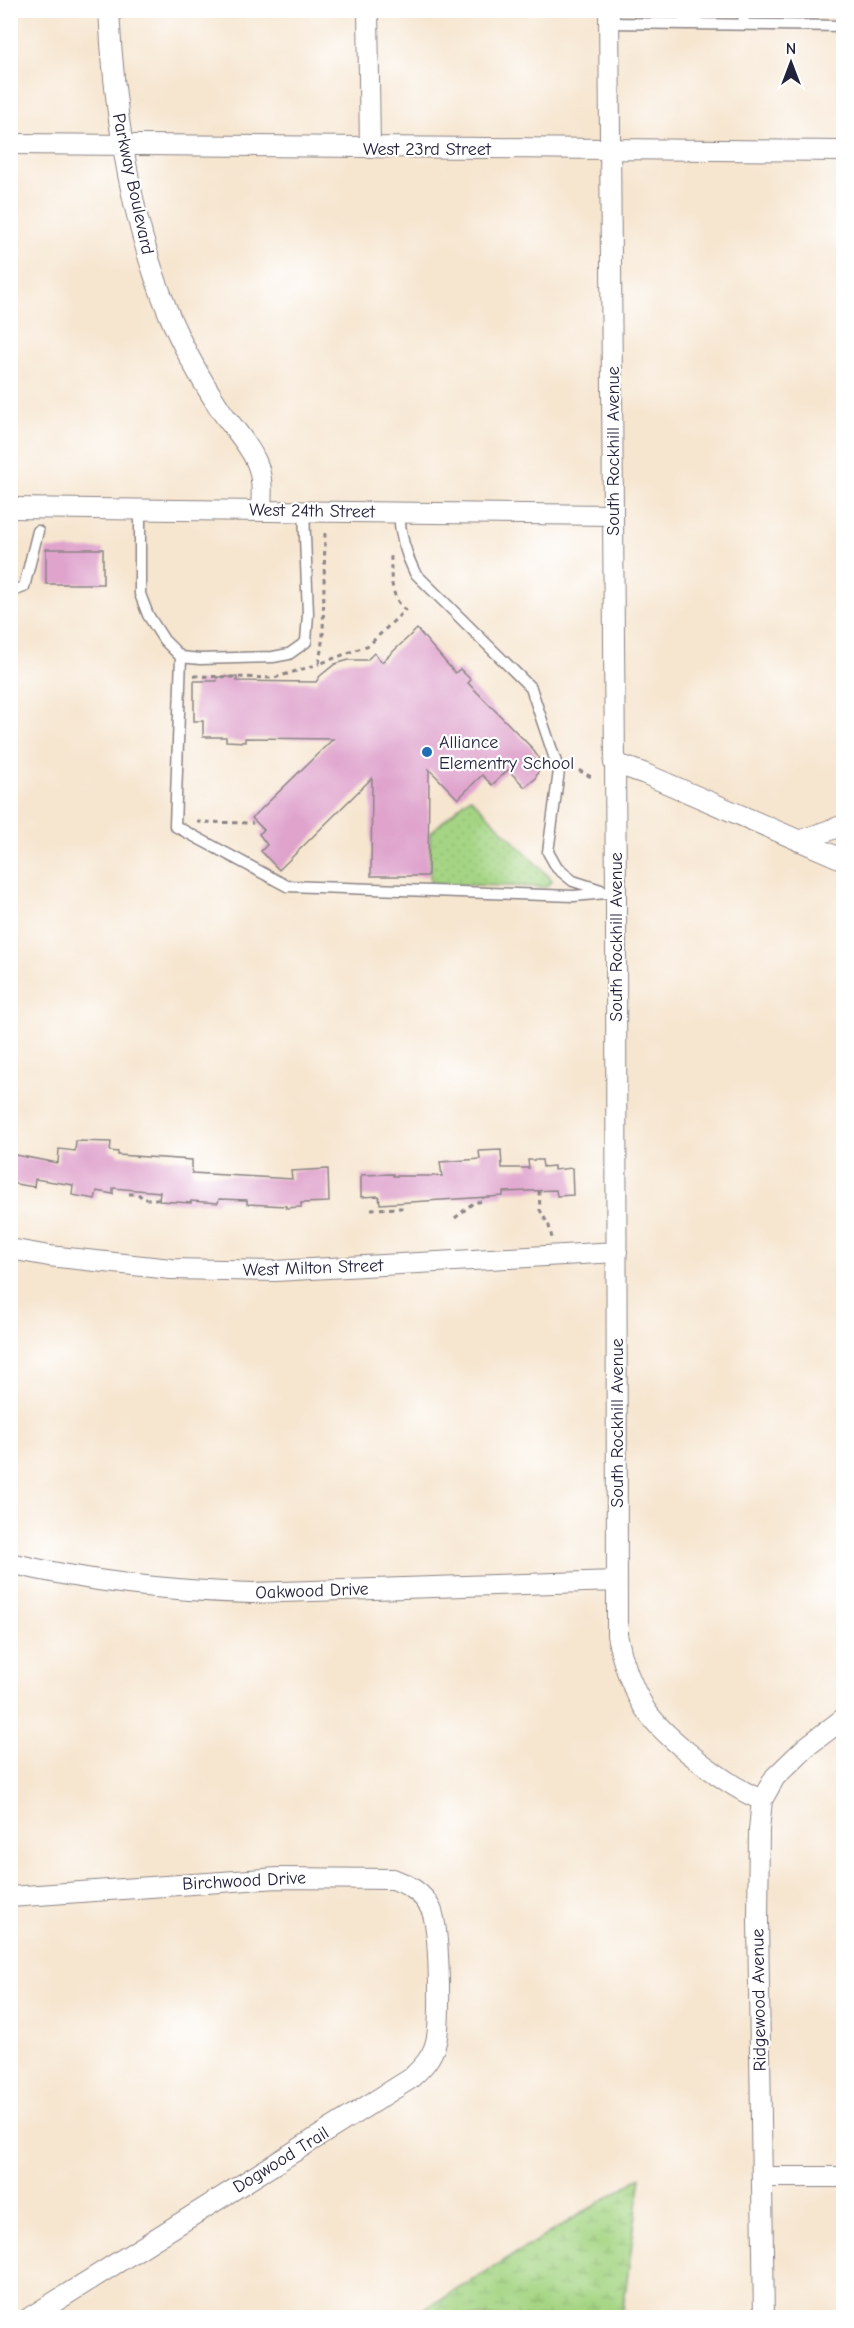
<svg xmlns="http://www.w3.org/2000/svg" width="854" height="2328" font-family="'Comic Neue',sans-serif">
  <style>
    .wetland { fill: url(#wetland-marsh); stroke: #647c60; stroke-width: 1.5 }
    .park { fill: url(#park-dots); stroke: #647c60; stroke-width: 1.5 }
    .building { fill: #dfa3cc }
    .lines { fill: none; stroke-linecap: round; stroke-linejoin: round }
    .lane-casing { stroke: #8c8485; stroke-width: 13 }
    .street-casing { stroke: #8c8485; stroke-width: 22 }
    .path { stroke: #8c8485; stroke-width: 3; stroke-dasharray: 4.5 4.5; stroke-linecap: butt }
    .lane { stroke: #fff; stroke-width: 10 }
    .street { stroke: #fff; stroke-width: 20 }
    .poi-dot { fill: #1f6fb2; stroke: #fff; stroke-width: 2 }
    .labels { text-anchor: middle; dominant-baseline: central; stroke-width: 4.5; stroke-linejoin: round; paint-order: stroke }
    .street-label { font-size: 18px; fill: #22223b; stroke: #fff }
    .poi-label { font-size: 18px; fill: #22223b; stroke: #fff; text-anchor: start }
  </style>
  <defs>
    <pattern id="wetland-marsh" width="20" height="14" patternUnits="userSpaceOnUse" patternTransform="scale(1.5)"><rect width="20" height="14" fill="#a5d584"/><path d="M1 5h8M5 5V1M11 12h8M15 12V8" fill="none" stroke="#8eb773"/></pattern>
    <pattern id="park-dots" width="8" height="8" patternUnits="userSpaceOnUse" patternTransform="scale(1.5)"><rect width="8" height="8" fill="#a5d584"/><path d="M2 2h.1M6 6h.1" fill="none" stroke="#8eb773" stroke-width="1.8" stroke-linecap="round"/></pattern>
  </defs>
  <rect width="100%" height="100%" fill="#fff"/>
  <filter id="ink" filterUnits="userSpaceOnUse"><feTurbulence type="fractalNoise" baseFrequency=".0167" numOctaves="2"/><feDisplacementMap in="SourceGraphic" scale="12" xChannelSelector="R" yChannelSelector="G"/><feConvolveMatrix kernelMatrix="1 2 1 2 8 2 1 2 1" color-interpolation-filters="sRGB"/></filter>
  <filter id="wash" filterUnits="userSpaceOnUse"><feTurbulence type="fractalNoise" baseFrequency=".008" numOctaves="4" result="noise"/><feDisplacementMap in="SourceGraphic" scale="24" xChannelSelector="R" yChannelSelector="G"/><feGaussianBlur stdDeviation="1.35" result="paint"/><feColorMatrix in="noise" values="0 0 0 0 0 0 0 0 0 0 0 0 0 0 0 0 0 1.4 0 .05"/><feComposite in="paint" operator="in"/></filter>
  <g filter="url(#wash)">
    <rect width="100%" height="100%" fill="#f6e5cf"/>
    <!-- wetland -->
    <path class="wetland" d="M641,2177L622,2317H412Z"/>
    <!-- park -->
    <path class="park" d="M470,797L552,880L546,887L430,884V833Z"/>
    <g id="blocks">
      <!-- building -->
      <path class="building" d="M46,549H103V584H46Z
        M417,629L455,673L460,669L471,680L468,683L531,747L538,757L539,769L535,779L525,787L508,770L492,785L482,775L458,799L429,769L428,876H371L372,778L279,870L261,851L267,845L259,834L264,830L252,818L333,739L245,738V742L226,741V737H203V721H194V681H217V677H237V681L316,682L320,676L335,664L349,660H367L374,653L382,662Z
        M76,1141L111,1142L110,1151L118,1152V1155L192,1160V1173L292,1179L291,1171L328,1169L329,1202L301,1203V1207L286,1208V1206L247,1204V1200L219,1199L218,1203L191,1201V1203L159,1201L160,1192L113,1188V1194L97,1191L95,1199L72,1195L73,1185L35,1179L34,1187L10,1183V1154L58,1163L59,1149L75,1151Z
        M501,1150L502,1168H529L528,1160H542L543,1167L554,1166V1170L572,1168L573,1195L557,1196L556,1190L503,1192V1196L380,1204L379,1196L361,1197V1175L393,1174V1176H442L440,1162L480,1159L479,1151Z"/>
    </g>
  </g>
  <g filter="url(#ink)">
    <use href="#blocks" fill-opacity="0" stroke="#8c8485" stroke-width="1.5"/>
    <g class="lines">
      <defs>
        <path id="lane" d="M743,10L744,24
          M609,23L844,26
          M140,509V594L148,615L164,640L181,657L200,659L273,657L289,654L306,642L308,614L304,510
          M399,513C400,535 405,553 415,573L531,688L559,771L548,852L557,868L573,881L601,890
          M10,592L24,587L38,531
          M181,657L175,826L287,886L574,896L616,892"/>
        <path id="street" d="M109,10C114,113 129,217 168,312C182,346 200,378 220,409C231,426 247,441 256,461C263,476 262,494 261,510
          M368,10L370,148
          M609,10L616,892L617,1635C622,1661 631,1686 645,1709C664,1738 730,1788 762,1800
          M10,144L844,151
          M10,508L613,515
          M614,763L643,773L844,860
          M799,841L844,825
          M10,1249L49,1256L171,1269L275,1271L617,1252
          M10,1563C90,1582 169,1591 252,1593L616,1581
          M10,1897L278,1878L393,1879C409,1885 423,1893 431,1909C440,1927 441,2021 436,2042C432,2058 422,2068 410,2079L29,2318
          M762,2177H844
          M764,2318L758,1920L759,1830L762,1800L775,1777L806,1747L844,1718"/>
      </defs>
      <!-- lane casing -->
      <use href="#lane" class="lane-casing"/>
      <!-- street casing -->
      <use href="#street" class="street-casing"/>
      <!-- path -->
      <path class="path" d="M325,533L323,635L319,664L369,645L405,610C389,595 391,574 391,553
        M194,676L274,678L319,664
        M571,766L593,778
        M197,822L253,823
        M539,1191L540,1210L549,1226L552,1238
        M129,1194H138L144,1199H159
        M371,1209L401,1208V1203
        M455,1218L473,1203L483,1201V1197"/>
      <!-- lane -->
      <use href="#lane" class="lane"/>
      <!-- street -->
      <use href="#street" class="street"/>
    </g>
  </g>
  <!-- markers -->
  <circle class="poi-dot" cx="427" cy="752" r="6"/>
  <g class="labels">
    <!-- street labels -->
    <g class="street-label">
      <text x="427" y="149">West 23rd Street</text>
      <text transform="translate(133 184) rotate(78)">Parkway Boulevard</text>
      <text transform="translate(613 451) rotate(-90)">South Rockhill Avenue</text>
      <text transform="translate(312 511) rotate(1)">West 24th Street</text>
      <text transform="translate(616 937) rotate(-90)">South Rockhill Avenue</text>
      <text transform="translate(313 1268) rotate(-2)">West Milton Street</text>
      <text transform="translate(617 1423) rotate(-90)">South Rockhill Avenue</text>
      <text transform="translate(312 1591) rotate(-2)">Oakwood Drive</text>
      <text transform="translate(244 1881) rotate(-3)">Birchwood Drive</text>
      <text transform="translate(759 2000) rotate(-91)">Ridgewood Avenue</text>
      <text transform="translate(281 2160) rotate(-32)">Dogwood Trail</text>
    </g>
    <!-- poi labels -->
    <g class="poi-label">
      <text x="439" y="742">Alliance<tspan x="439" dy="21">Elementry School</tspan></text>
    </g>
  </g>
  <!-- margin -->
  <rect width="854" height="2328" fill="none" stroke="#fff" stroke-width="36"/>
  <!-- north arrow -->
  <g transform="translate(791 63)" stroke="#ffffff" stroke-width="4.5" paint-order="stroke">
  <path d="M0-4.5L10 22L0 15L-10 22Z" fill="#22223b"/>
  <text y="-9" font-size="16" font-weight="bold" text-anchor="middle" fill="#22223b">N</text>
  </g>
</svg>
